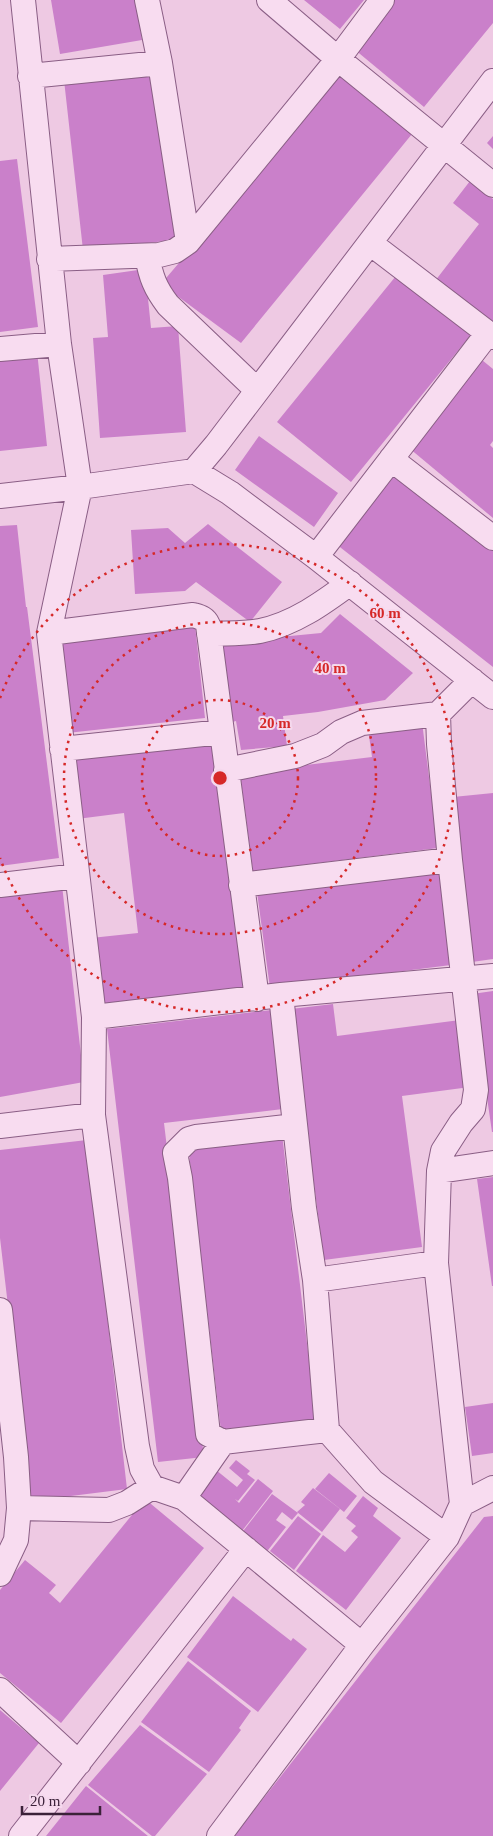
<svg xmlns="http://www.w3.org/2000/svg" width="493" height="1836" font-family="Georgia,serif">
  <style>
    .building { fill: #ca80ca }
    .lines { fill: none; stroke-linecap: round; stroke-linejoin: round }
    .street-casing { stroke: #8a5e85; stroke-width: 26 }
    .street { stroke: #f8dcf0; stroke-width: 24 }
    .ring { fill: none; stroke: #d62828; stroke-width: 2.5; stroke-dasharray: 2.5 5 }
    .centre { fill: #d62828; stroke: #f5d8ed; stroke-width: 2.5 }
    .ring-label { font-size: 15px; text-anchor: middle; font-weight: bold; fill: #d62828; stroke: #f5d8ed; stroke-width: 4; stroke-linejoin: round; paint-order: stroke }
  </style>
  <rect width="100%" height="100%" fill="#eec9e3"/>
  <!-- building -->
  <path class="building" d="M51,0H136L142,40L60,54Z
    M304,0H364L340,29Z
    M395,0H493V23L424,107L354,49Z
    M156,70L175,240L83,250L64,80Z
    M340,74L412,134L241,343L161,284Z
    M493,136V149L487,143Z
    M17,159L38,327L0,332V161Z
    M470,181L493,199V326L435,281L479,224L453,203Z
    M145,269L151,328L178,326L186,432L100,438L93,338L108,337L103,275Z
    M400,271L474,331L351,482L277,422Z
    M37,351L47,446L0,451V356Z
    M482,360L493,369V441L490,445L493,448V518L409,448Z
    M259,436L338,493L314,527L235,470Z
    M395,471L493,550V667L336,544Z
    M208,524L282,582L250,622L196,582L185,591L135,594L131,530L168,528L185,543Z
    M17,525L26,607H27L59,858L0,866V526Z
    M340,614L413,673L385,700L318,712L283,716L287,746L241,750L236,721L229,723L218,643L321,633Z
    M195,625L205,718L67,733L57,640Z
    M422,722L438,848L253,871L240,773L372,757L368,729Z
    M214,740L243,990L99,1008L91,938L138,933L124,813L77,819L70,757Z
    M493,793V959L472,962L453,797Z
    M439,870L451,965L270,988L257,892Z
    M62,885L84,1082L0,1097V892Z
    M493,991V1132H492L472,994Z
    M333,1004L337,1036L460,1020L470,1087L402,1096L422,1247L324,1260L291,1009Z
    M272,1010L283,1109L164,1123L204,1457L158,1462L107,1029Z
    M282,1134L316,1419L221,1431L188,1145Z
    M87,1140L127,1489L31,1501L0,1238V1150Z
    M493,1177V1286H492L477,1179Z
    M493,1403V1453L472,1456L465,1407Z
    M236,1460L250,1471L247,1474L255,1480L238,1501L235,1499L239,1503L258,1479L273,1491L242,1531L190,1493L216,1470L237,1487L243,1480L229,1468Z
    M329,1473L357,1496L344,1512L315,1489Z
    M313,1488L340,1509L322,1532L297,1512L305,1505L301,1502Z
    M272,1494L298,1513L292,1520L282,1512L276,1520L286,1527L265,1554L240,1535Z
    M363,1496L378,1508L373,1516L401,1538L346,1610L296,1571L323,1535L345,1552L358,1537L351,1531L356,1526L346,1518Z
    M145,1499L204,1548L61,1723L0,1673V1590L25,1560L56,1585L49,1593L60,1603Z
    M298,1516L321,1534L294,1570L270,1551Z
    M493,1516V1836H234L484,1517Z
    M233,1596L291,1641L293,1638L307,1649L258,1712L187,1657Z
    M188,1661L251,1711L239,1728L241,1730L209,1772L141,1722Z
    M0,1710L39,1743L0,1791Z
    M140,1725L207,1774L155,1836H152L88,1785Z
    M86,1786L148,1836H46Z"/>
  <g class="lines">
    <defs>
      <path id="street" d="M23,0L59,344L80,487L49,633L94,1017L93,1115L137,1446L142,1469L152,1487L184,1498L362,1645
        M147,0L160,63L188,242
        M269,0L338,59L493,185
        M30,76L160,63
        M370,243L493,337
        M147,256C151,277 155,288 168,305L257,390
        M49,259L159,255L175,251L188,242L338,59L382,0
        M0,349L59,344
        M391,459L493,538
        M194,471L230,493L316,557L493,697
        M0,496L80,487L194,471L216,445L493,81
        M316,557L488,333
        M49,633L193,615C200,617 205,618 208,625L257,999
        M209,634C225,633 244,634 260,631C294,624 323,603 350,583
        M62,749L222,732
        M226,770L295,756L323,745L341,732L362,723L438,714
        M0,885L77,876
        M241,885L450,860
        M281,995L304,1208L315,1280L327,1430L373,1482L447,1537
        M94,1017L281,995L493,976
        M0,1126L93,1115
        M295,1126L196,1137L189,1139L175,1153L180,1178L208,1434L223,1442L327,1430
        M439,1171L493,1163
        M315,1280L436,1263
        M0,1310L16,1457L19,1508L16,1540L0,1574
        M184,1498L223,1442
        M462,1504L436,1263L439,1171L443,1151L461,1123L473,1109L476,1090L450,860L439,744L438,714L472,680
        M19,1508L109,1510L127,1503L152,1487
        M0,1690L79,1763
        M21,1836L246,1549
        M219,1836L362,1645L447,1537L462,1504L493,1488"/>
    </defs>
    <!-- street casing -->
    <use href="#street" class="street-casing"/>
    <!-- street -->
    <use href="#street" class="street"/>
  </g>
  <!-- distance rings -->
  <g class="ring">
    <circle cx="220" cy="778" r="78"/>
    <circle cx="220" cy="778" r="156"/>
    <path d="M0 698A234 234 0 1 1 0 858"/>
  </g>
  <circle cx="220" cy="778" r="8" class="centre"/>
  <g class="ring-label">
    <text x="385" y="618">60 m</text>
    <text x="330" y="673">40 m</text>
    <text x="275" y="728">20 m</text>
  </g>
  <!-- scale -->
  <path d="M22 1806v8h78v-8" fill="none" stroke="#3b2139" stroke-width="2.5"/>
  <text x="30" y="1806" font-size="15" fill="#3b2139" stroke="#f5d8ed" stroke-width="4" paint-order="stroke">20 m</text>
</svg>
